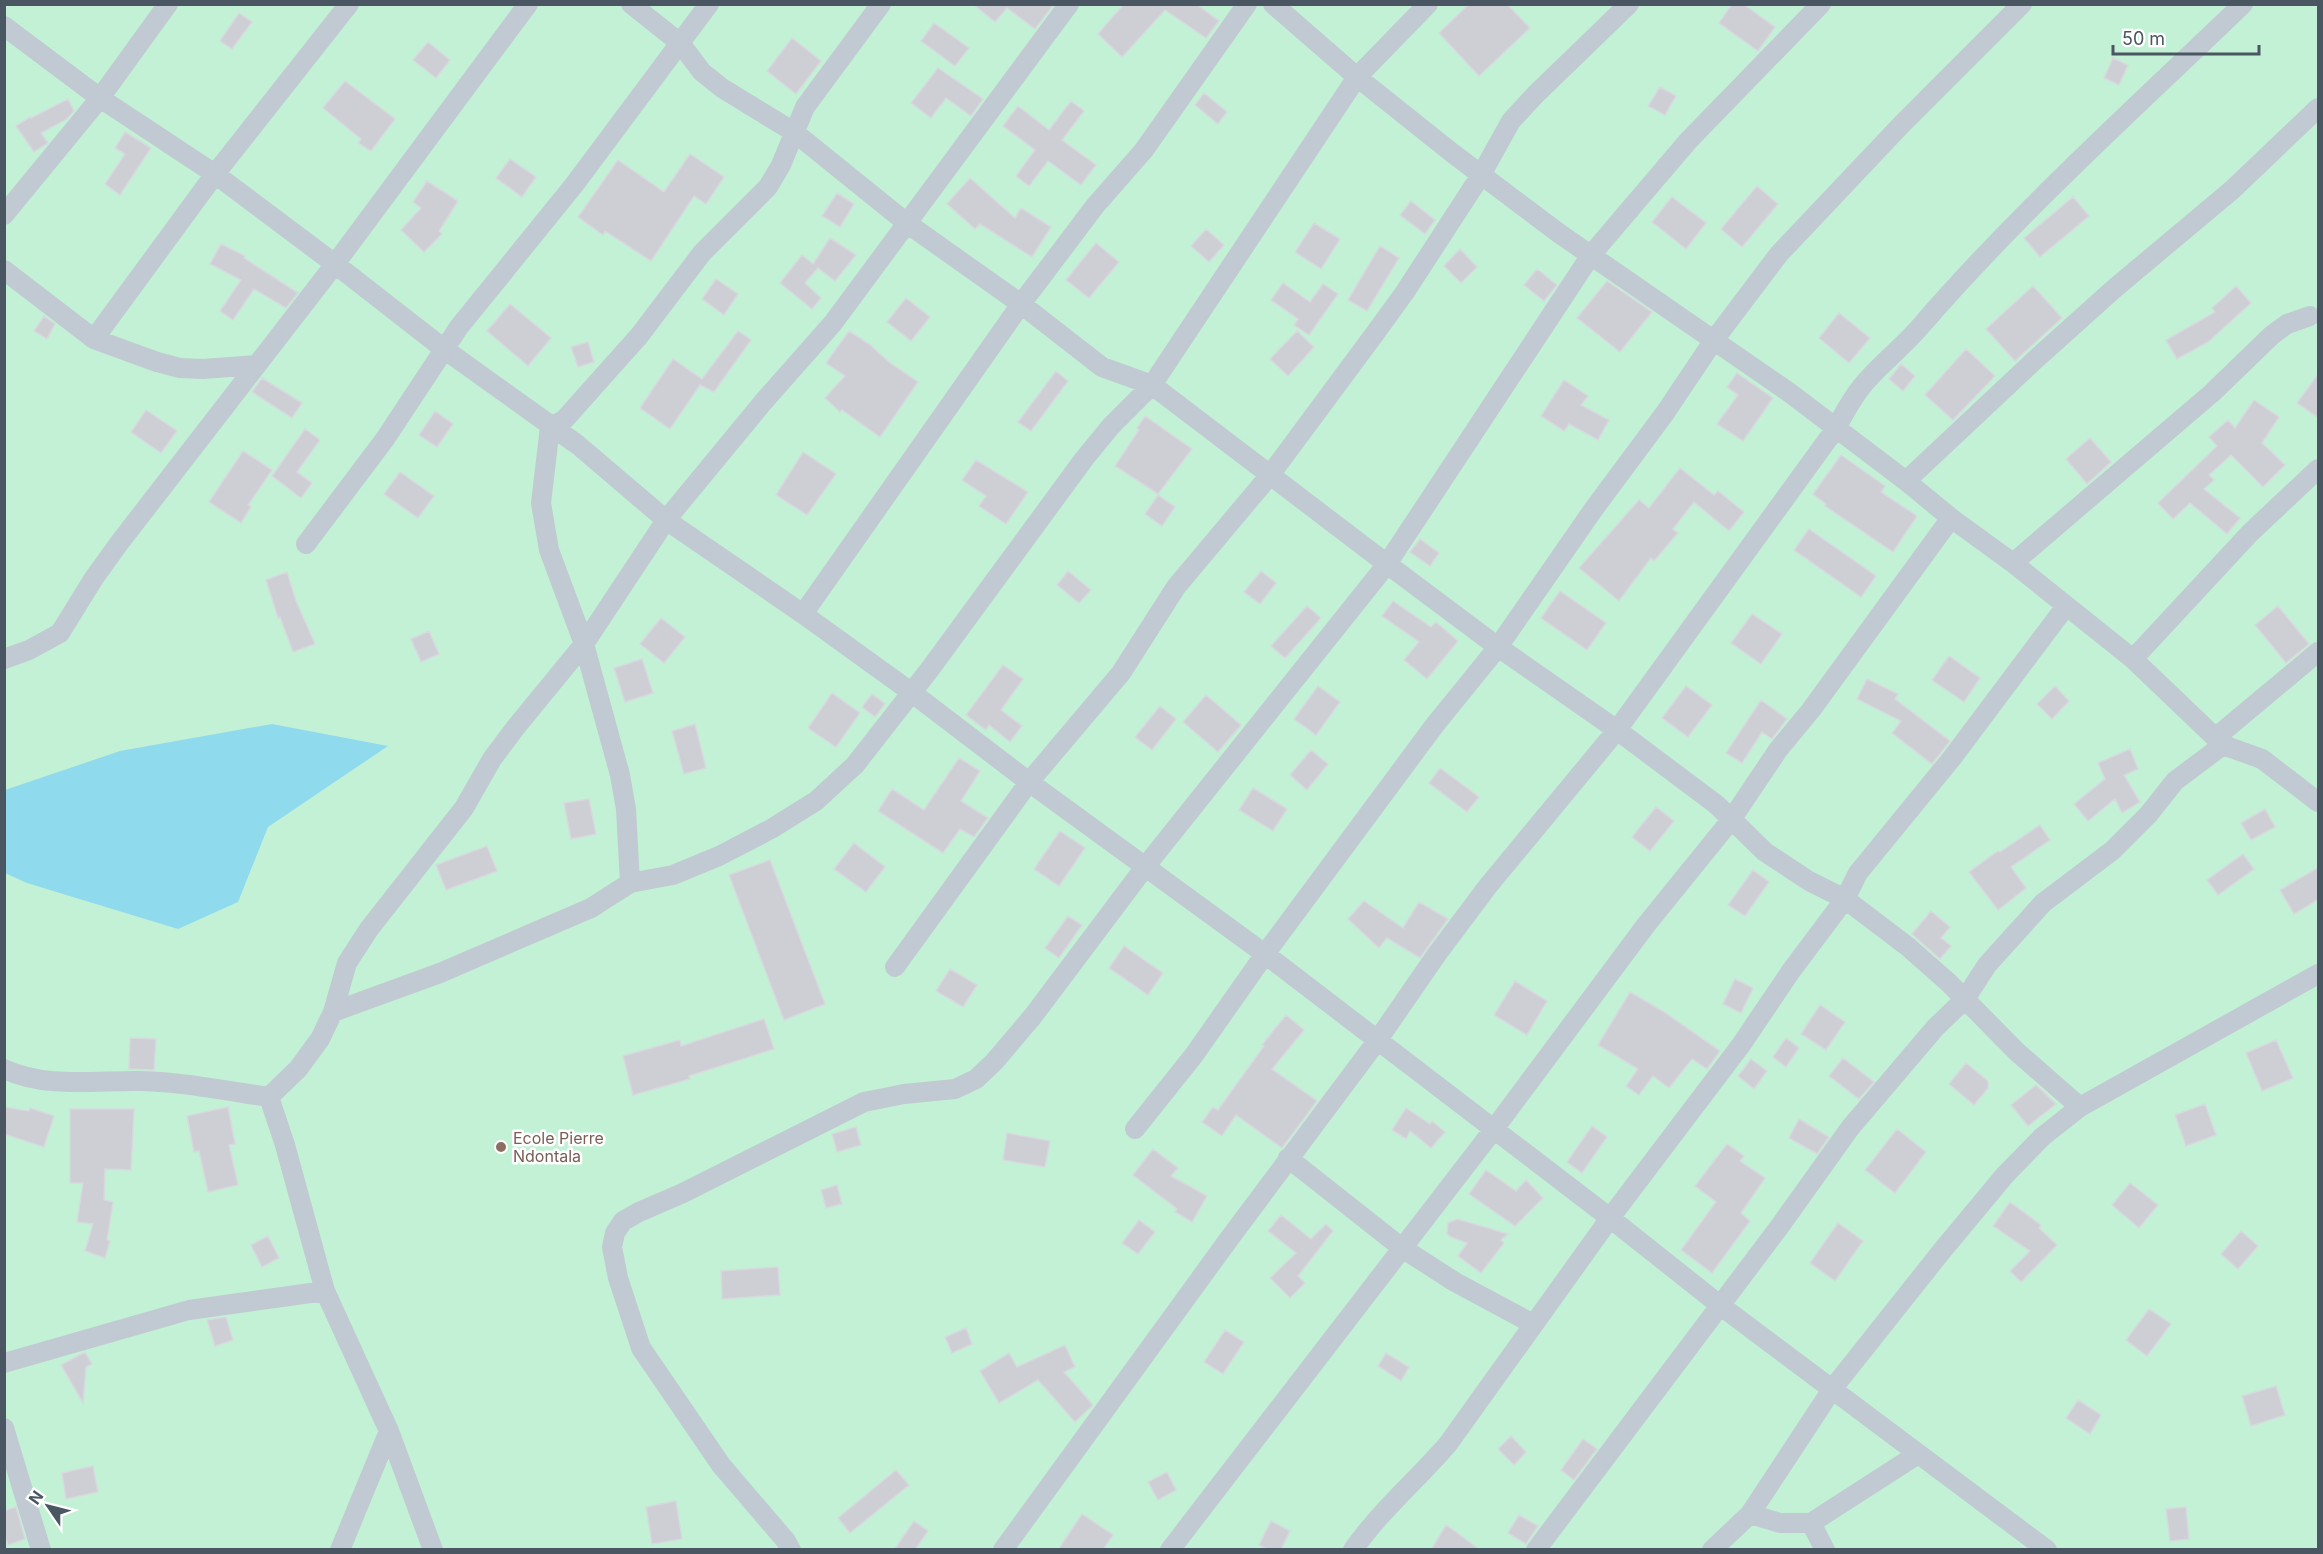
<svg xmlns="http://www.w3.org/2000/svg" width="2323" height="1554" font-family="Inter,sans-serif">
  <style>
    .green { fill: #c3f1d5 }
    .water { fill: #90daee }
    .building { fill: #cdcfd5; stroke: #d7d9de; stroke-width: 1.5 }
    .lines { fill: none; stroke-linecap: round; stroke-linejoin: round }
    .minor { stroke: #c1cad2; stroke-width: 20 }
    .education-dot { fill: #8d6e63; stroke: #fff; stroke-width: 2 }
    .labels { text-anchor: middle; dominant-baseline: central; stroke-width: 5; stroke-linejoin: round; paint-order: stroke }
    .education-label { font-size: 16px; fill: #785e54; stroke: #fff; text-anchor: start }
  </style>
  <rect width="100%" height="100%" fill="#f5f3f3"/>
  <!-- green -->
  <path class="green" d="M5,5H2318V1549H5Z"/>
  <!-- water -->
  <path class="water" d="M272,724L388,746L268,827L238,902L178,929L27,883L5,873V790L120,751Z"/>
  <!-- building -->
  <path class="building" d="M973,4H1054L1035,29L1007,8L995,22Z
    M1124,4H1196L1219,21L1206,38L1165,10L1122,57L1098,34Z
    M1469,4H1507L1530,28L1479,76L1439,33Z
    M1732,4H1743L1775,27L1758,51L1719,23Z
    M239,13L252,22L232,49L220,41Z
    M934,23L969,48L955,66L921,41Z
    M792,38L821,61L796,94L767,71Z
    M428,42L450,60L436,78L413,60Z
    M2113,58L2128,65L2119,85L2104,78Z
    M938,68L983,99L971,116L946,98L931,118L911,103Z
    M345,81L395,119L371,151L358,143L361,139L323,108Z
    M1660,87L1676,96L1665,115L1648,106Z
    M1204,93L1227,112L1218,124L1195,105Z
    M68,99L74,111L67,119L41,133L48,143L34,152L16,126L30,117L31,118Z
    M1071,101L1084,111L1062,140L1096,165L1081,185L1048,161L1029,186L1016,176L1035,150L1003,126L1018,106L1049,130Z
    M125,132L151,148L120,195L105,184L125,154L115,148Z
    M690,154L724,177L706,204L694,196L651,261L605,231L603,235L578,217L618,160L664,192Z
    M510,159L536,177L522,197L496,178Z
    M970,178L1015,218L1021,208L1051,227L1032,257L980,224L975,229L947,204Z
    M427,181L458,201L439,231L442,234L424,252L401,230L421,208L413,202Z
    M1757,186L1778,204L1742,247L1721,229Z
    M837,193L854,204L840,227L822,216Z
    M1672,197L1706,223L1686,249L1652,222Z
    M2073,197L2089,216L2040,257L2024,238Z
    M1411,201L1435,220L1425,234L1400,215Z
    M1314,223L1340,239L1321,269L1295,252Z
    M1206,229L1224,245L1209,262L1191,246Z
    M830,238L856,255L835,281L818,268L805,283L821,298L812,309L780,283L802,255L813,264Z
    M1096,243L1119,262L1089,298L1066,280Z
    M221,244L245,256L244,258L298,293L286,308L254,289L233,320L220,311L241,280L210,264Z
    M1380,246L1399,258L1367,311L1348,300Z
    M1460,249L1477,267L1461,283L1444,266Z
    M1537,269L1557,285L1544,301L1524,285Z
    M716,279L738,294L724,315L702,299Z
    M1607,281L1652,312L1620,352L1577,318Z
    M1283,283L1310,302L1323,284L1338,294L1309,335L1294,325L1298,319L1271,300Z
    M2033,286L2062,318L2015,361L1986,329Z
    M2236,286L2251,303L2208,342L2177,359L2166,340L2215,312L2212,308Z
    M906,298L930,317L911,341L887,322Z
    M510,304L551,338L528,366L487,331Z
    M1839,313L1870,338L1849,363L1819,338Z
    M44,316L55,324L47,339L34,331Z
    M738,331L751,340L714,392L700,385L670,429L640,408L673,359L702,379Z
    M849,331L869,344L889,362L918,382L880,437L842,410L840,412L825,398L845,376L826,363Z
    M1297,331L1314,347L1288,376L1270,359Z
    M588,342L594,362L578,367L571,347Z
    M1966,349L1995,376L1953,420L1925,395Z
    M1901,364L1915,376L1903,391L1889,379Z
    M1056,371L1068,381L1031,431L1018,422Z
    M1737,373L1773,398L1743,441L1717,424L1738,395L1727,387Z
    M2319,373V418L2297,403Z
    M262,378L302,403L292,418L252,392Z
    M1564,380L1588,396L1581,405L1609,420L1598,440L1569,424L1564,431L1541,416Z
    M2254,400L2279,417L2262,443L2285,465L2263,487L2231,455L2209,475L2214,480L2204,489L2240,518L2227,534L2190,503L2173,519L2158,503L2217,446L2209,437L2228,420L2235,428Z
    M146,410L177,431L161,453L131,432Z
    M435,411L453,424L437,447L419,435Z
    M1145,416L1192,449L1158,494L1115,466L1139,430L1137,428Z
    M305,429L320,440L297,472L312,483L301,498L272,476Z
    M2090,438L2111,462L2087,484L2066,459Z
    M243,451L272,470L248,505L251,507L241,523L209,502Z
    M803,452L836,474L807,515L776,495Z
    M1841,455L1885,486L1881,492L1917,516L1893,552L1825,506L1826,504L1813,494Z
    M976,460L1028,492L1006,524L979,506L986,496L962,480Z
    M1680,468L1714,495L1718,491L1744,512L1729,531L1694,502L1673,529L1678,533L1654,561L1651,558L1619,601L1579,568L1639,500L1649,508Z
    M400,472L434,496L418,518L384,494Z
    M1158,495L1175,507L1162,526L1145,514Z
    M1809,529L1876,576L1861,597L1794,550Z
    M1420,539L1439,553L1430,566L1410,552Z
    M1068,571L1091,590L1079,603L1057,585Z
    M1261,571L1276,583L1260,604L1244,592Z
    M287,572L296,601L315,644L293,652L280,617L278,618L266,580Z
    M1560,591L1606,623L1587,650L1541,618Z
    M1393,601L1431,627L1436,622L1458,641L1427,679L1404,660L1419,642L1382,616Z
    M1307,606L1321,618L1285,658L1271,646Z
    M2278,606L2309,644L2286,663L2255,625Z
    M1752,614L1782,634L1761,664L1731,643Z
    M661,618L685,637L664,663L640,644Z
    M429,631L439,654L421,662L411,639Z
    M1949,656L1980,678L1964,702L1932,680Z
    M642,659L653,693L625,702L614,668Z
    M1003,665L1023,679L1001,710L1022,726L1010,742L989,725L986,730L966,715Z
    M1867,679L1898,694L1895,699L1950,741L1932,764L1892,733L1901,721L1857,699Z
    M1318,686L1340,702L1316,735L1294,719Z
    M1686,686L1712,705L1688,737L1662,718Z
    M2055,686L2069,701L2052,719L2037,704Z
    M832,693L860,713L836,747L808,728Z
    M872,694L885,704L875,717L862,707Z
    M1206,695L1241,725L1218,752L1183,722Z
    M1761,700L1787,719L1772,739L1762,732L1742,763L1726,753Z
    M1160,706L1176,719L1152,750L1135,737Z
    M695,724L706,768L684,774L672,731Z
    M2130,749L2138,769L2124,775L2140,802L2122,813L2115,799L2088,821L2074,804L2105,779L2098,763Z
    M1311,750L1328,764L1307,790L1290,775Z
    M959,758L980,771L961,801L988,818L974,837L960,829L943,853L878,811L892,789L924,810Z
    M1440,768L1479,797L1467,812L1429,783Z
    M1253,788L1287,809L1273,831L1239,810Z
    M589,799L596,834L571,839L564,803Z
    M1656,807L1674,821L1650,851L1632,837Z
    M2265,809L2275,827L2251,840L2241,823Z
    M2040,825L2050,840L2011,867L2026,888L1998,910L1969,872L1998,851L2000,852Z
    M1060,831L1085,848L1059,886L1034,869Z
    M854,843L885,867L866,892L834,869Z
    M487,846L497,871L446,890L436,865Z
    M2243,854L2254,869L2218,895L2207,880Z
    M770,860L825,1004L784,1020L729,875Z
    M2319,867V899L2294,914L2280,890Z
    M1753,870L1769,882L1745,916L1728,905Z
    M1364,901L1403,928L1419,902L1448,919L1420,958L1387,938L1379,948L1348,919Z
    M1931,911L1950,927L1941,938L1951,946L1940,959L1912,934Z
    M1068,916L1082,925L1059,958L1045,948Z
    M1124,946L1163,973L1148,995L1109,968Z
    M950,969L977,985L963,1007L936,991Z
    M1735,979L1753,988L1741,1013L1723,1004Z
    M1515,981L1547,1001L1527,1035L1494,1015Z
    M1630,992L1664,1012L1720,1051L1707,1069L1692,1059L1669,1088L1653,1076L1639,1095L1626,1086L1638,1069L1598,1045Z
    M1820,1005L1845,1022L1826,1050L1801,1034Z
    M1286,1015L1304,1030L1272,1069L1317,1101L1282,1148L1236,1115L1222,1136L1202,1122L1213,1107L1218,1110L1264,1046L1262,1045Z
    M764,1019L774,1049L689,1076L690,1079L633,1095L623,1056L680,1040L681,1046Z
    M130,1038L156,1039L154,1070L129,1069Z
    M1786,1038L1799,1048L1786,1067L1773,1057Z
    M2276,1040L2293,1078L2262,1091L2246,1053Z
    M1843,1058L1874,1082L1859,1099L1829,1076Z
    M1751,1059L1767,1071L1754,1089L1738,1076Z
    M1966,1063L1988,1081V1088L1974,1105L1949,1084Z
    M2036,1085L2056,1104L2028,1126L2011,1105Z
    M2205,1104L2216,1135L2186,1146L2175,1115Z
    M4,1107L29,1111L30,1108L54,1116L44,1147L4,1134Z
    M228,1107L235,1144L229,1145L238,1185L208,1192L199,1151L194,1152L187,1116Z
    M1406,1108L1430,1124L1432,1121L1445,1132L1431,1148L1410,1131L1406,1139L1392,1130Z
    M70,1109H134L131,1170L105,1169L104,1200L113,1202L107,1240L110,1241L105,1258L85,1251L93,1224L77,1222L83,1183H70Z
    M1799,1119L1829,1137L1817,1154L1789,1138Z
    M1592,1126L1607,1137L1582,1173L1567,1162Z
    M856,1127L861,1145L837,1152L832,1134Z
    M1897,1129L1926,1152L1895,1193L1865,1170Z
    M1007,1133L1050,1141L1045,1167L1003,1160Z
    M1727,1144L1744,1156L1740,1161L1765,1178L1741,1213L1750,1221L1712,1273L1681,1250L1716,1202L1695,1186Z
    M1153,1149L1178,1168L1171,1176L1207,1196L1192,1222L1175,1212L1177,1209L1133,1175Z
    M1486,1170L1516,1191L1526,1180L1543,1198L1515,1226L1469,1194Z
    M2130,1183L2158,1205L2139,1228L2112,1205Z
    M837,1185L842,1204L826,1208L821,1190Z
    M2010,1202L2041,1225L2039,1228L2057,1245L2021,1282L2010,1271L2030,1251L1993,1226Z
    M1281,1215L1311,1239L1326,1224L1333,1231L1298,1276L1305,1283L1290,1298L1270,1278L1296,1253L1268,1231Z
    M1457,1219L1508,1234L1501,1240L1504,1243L1481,1273L1458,1256L1467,1243L1451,1237L1447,1234L1448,1223Z
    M1139,1220L1155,1232L1138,1254L1122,1243Z
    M1838,1223L1863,1241L1835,1281L1810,1263Z
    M2241,1231L2258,1246L2238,1269L2221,1254Z
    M268,1236L279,1258L262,1267L251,1245Z
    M778,1267L780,1295L722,1299L721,1271Z
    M2149,1309L2171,1324L2147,1356L2126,1340Z
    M226,1317L233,1340L215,1346L207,1320Z
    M966,1328L972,1344L952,1353L945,1337Z
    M1225,1330L1244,1342L1223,1374L1204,1362Z
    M1065,1345L1075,1367L1064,1372L1093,1405L1075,1422L1038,1380L999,1403L980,1371L1009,1353L1017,1367Z
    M85,1352L92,1364L86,1367L83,1403L61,1365Z
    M1386,1353L1409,1367L1401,1381L1378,1366Z
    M2276,1386L2285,1415L2251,1426L2242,1396Z
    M2078,1400L2101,1415L2090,1434L2066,1418Z
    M1511,1436L1526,1452L1514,1465L1498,1449Z
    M1583,1439L1597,1449L1574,1480L1561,1470Z
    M93,1466L98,1492L66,1499L62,1473Z
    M896,1470L909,1485L850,1533L838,1518Z
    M1167,1472L1176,1490L1158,1500L1148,1482Z
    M676,1501L682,1539L652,1544L646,1507Z
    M16,1507L25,1539L8,1545L4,1534V1511Z
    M2186,1507L2189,1539L2170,1541L2166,1509Z
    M1082,1514L1113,1535L1103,1550H1058Z
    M1519,1515L1538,1526L1526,1544L1508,1533Z
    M914,1521L928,1531L915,1550H894Z
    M1271,1521L1290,1531L1281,1550H1268L1259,1545Z
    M1446,1525L1456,1532L1480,1550H1431Z"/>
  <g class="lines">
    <!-- minor -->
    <path class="minor" d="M631,4L680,43L702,72L722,88L794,132L908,224L1021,304L1102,367L1152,385L1387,564L1498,647L1617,730L1717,805L1765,852L1809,881L1845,899L1907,946L1949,983L2017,1052L2080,1107
      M1273,4L1357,77L1451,152L1560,234L1790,393L1906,481L1951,518L2013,563L2133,659L2223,745L2262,759L2318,802
      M4,26L100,98L215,174L335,264L444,349L578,445L666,520L803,614L911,692L1029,782L1265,954L1610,1218L1721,1306L2047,1550
      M4,215L100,98L168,4
      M4,270L94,339L157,362L180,368L203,369L257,365
      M94,339L215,174L349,4
      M1906,481L2037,358L2115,288L2232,190L2318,108
      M306,544L385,439L459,327L574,185L709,4
      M2013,563L2212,393L2272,335L2287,324L2310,316
      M803,614L1021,304L1095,206L1144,150L1247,4
      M4,659L29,650L60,633L94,578L120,542L335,264L528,4
      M2133,659L2250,533L2318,469
      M2215,738L2318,652
      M630,883L626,809L620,775L584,644L549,550L541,503L550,427L564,420L639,336L702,253L768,187L781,165L805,107L881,4
      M895,967L1029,782L1121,673L1176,587L1270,475L1376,332L1405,292L1481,175L1511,121L1535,95L1629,4
      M333,1012L440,973L591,908L630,883L673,875L719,856L771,829L816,801L855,765L930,669L1084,459L1111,426L1152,385L1357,77L1428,4
      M4,1069C48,1089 95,1080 141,1081C184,1082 227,1091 269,1097L298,1069L320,1039L333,1012L347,963L369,929L464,808L492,759L516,727L584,644L666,520L764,401L833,323L1069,4
      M269,1097L285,1145L325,1291L389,1431L433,1550
      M1135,1129L1194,1055L1265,954L1434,726L1498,647L1593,510L1665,413L1714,340L1779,254L1902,124L2022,4
      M1288,1158L1402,1248L1455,1282L1533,1324
      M4,1363L189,1310L325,1291
      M4,1428L41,1550
      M1750,1514L1833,1388L1941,1252L2005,1175L2042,1137L2080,1107L2318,974
      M1811,1523L1825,1550
      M340,1550L389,1431
      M791,1550L786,1541L721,1465L641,1348L618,1278L612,1247L615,1233L623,1221L639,1212L683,1193L864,1102L904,1094L955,1089L976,1079L994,1062L1033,1016L1145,867L1387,564L1591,255L1688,141L1821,4
      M1003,1550L1229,1239L1377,1041L1437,954L1488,886L1617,730L1836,428C1846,410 1856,391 1871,376C1887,359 1904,345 1919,328C2019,212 2133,110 2243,4
      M1170,1550L1494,1129L1646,925L1731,820L1778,750L1811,710L1951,518
      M1353,1550C1380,1511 1417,1480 1448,1444L1610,1218L1741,1045L1791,971L1845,899L1858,873L1952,758L2066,606
      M1536,1550L1780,1226L1850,1128L1935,1028L1965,999L1987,965L2043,903L2113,850L2148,815L2175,781L2223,745
      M1712,1550L1750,1514L1780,1523H1811L1918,1454"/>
  </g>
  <!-- markers -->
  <circle class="education-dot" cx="501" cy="1147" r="6"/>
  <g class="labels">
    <!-- education labels -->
    <g class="education-label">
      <text x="513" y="1138">Ecole Pierre<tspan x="513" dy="18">Ndontala</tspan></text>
    </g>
  </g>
  <!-- border -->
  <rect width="2323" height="1554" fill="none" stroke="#4a5661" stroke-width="12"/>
  <!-- north arrow -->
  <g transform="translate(48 1506) rotate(305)" stroke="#ffffff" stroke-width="4.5" paint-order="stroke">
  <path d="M0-4.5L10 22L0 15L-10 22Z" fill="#4a5661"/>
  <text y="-9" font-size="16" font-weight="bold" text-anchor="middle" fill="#4a5661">N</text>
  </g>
  <!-- scale -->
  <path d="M2113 45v9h146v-9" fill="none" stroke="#4a5661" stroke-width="3"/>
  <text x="2122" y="45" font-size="18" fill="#4a5661" stroke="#ffffff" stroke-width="4.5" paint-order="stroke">50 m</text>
</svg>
